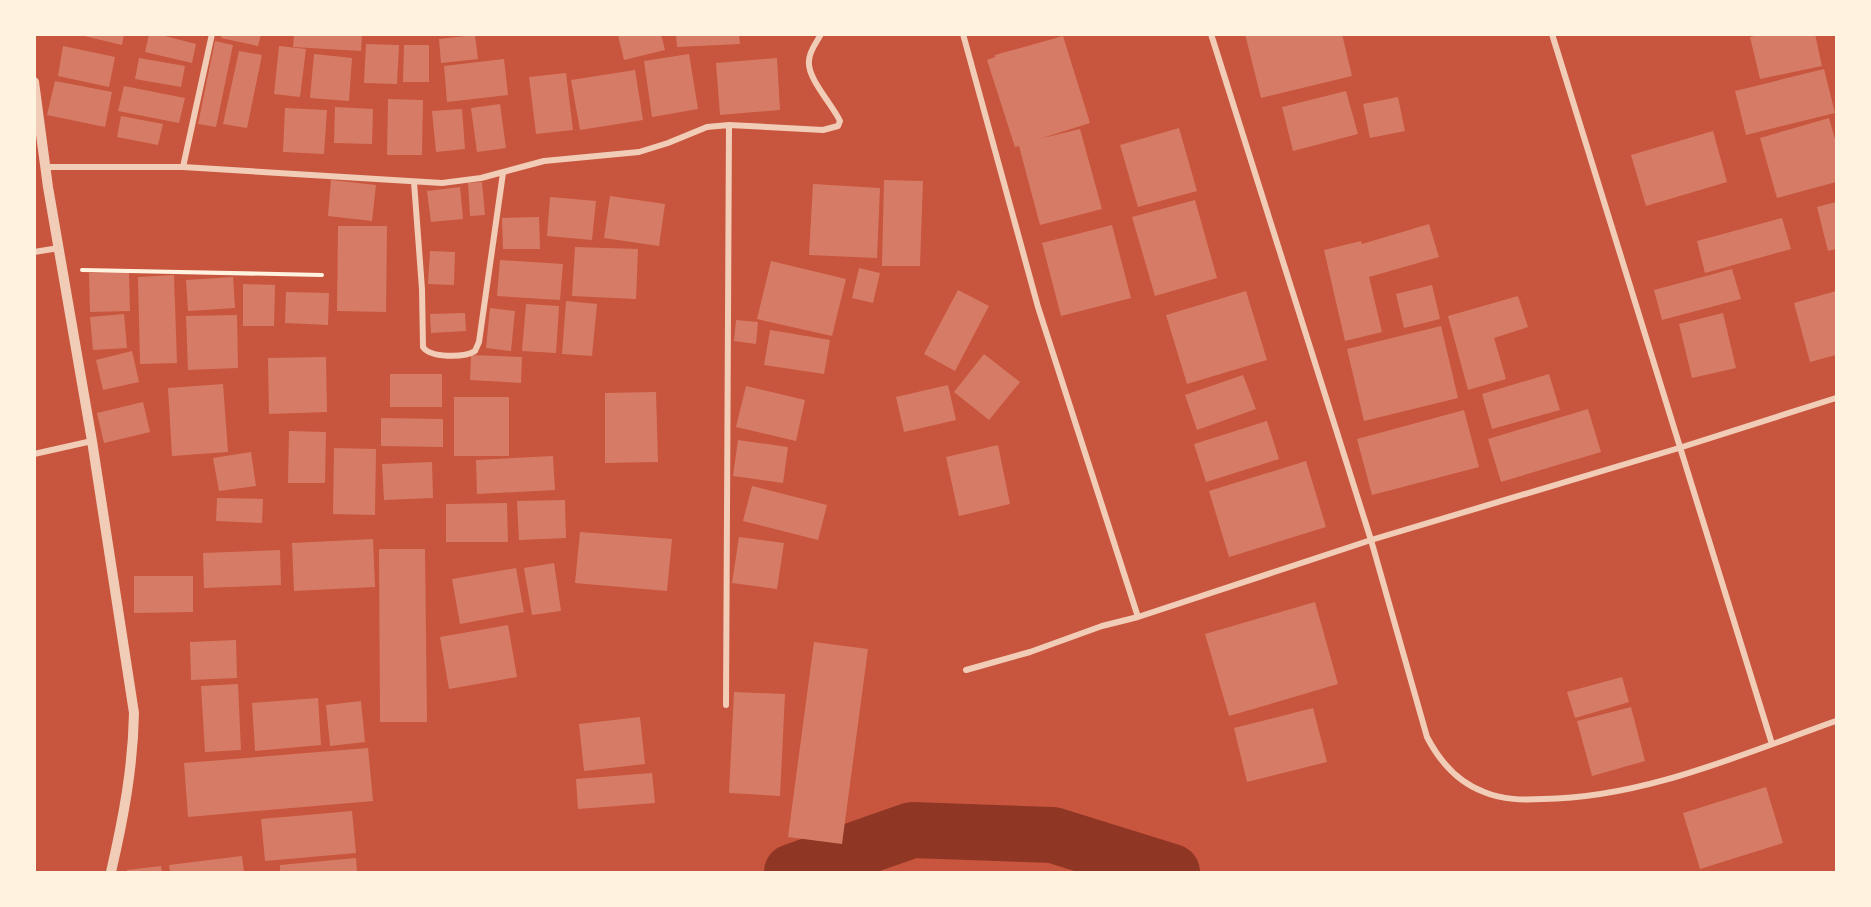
<svg xmlns="http://www.w3.org/2000/svg" width="1871" height="907" font-family="'Noto Sans',sans-serif">
  <style>
    .lines { fill: none; stroke-linecap: round; stroke-linejoin: round }
    .river { stroke: #8f3625; stroke-width: 56 }
    .building { fill: #d67c66 }
    .path { stroke: #fff3e0; stroke-width: 4 }
    .minor { stroke: #f1ccb7; stroke-width: 6 }
    .tertiary { stroke: #f1ccb7; stroke-width: 10 }
  </style>
  <rect width="100%" height="100%" fill="#c8553d"/>
  <g class="lines">
    <!-- river -->
    <path class="river" d="M792,872L912,830L1053,835L1172,872"/>
  </g>
  <!-- building -->
  <path class="building" d="M76,34H124L122,45Z
    M149,34H157L196,44L192,63L145,52Z
    M222,34H261L258,46L221,38Z
    M294,34H362L361,51L293,47Z
    M661,34L665,50L624,60L618,35Z
    M676,34H739L740,44L677,47Z
    M1245,34H1342L1352,76L1261,98Z
    M1763,34H1815L1822,66L1760,79L1750,37Z
    M475,35L478,59L441,63L439,39Z
    M1063,36L1090,123L1039,139L1080,129L1102,209L1040,225L1019,146L1015,147L987,60L995,57V55Z
    M215,41L233,45L216,127L198,124Z
    M366,44L399,45L397,84L364,83Z
    M404,45H429V82H403Z
    M63,46L115,57L109,87L58,76Z
    M279,46L306,49L300,97L274,94Z
    M239,51L262,55L247,128L223,124Z
    M314,54L352,58L349,101L310,98Z
    M689,54L698,109L652,117L644,61Z
    M139,58L185,66L181,87L135,79Z
    M777,58L780,110L720,115L716,63Z
    M504,59L508,95L447,102L444,66Z
    M1824,69L1835,113L1746,135L1735,91Z
    M635,70L643,120L580,130L571,80Z
    M566,73L573,130L536,134L529,77Z
    M55,81L112,92L105,127L47,115Z
    M124,86L185,98L179,123L118,111Z
    M1346,91L1358,134L1293,151L1282,107Z
    M1398,97L1405,131L1370,138L1363,104Z
    M388,99L423,100L422,155H387Z
    M500,104L506,148L477,152L471,108Z
    M335,107L373,109L372,144L334,143Z
    M285,108L327,110L324,154L283,152Z
    M462,109L465,149L436,152L432,111Z
    M121,116L163,124L158,145L117,137Z
    M1829,118L1835,139L1836,138V182L1777,198L1760,138Z
    M1179,128L1197,191L1138,207L1120,145Z
    M1713,131L1727,182L1646,206L1631,155Z
    M331,180L376,185L372,221L328,216Z
    M884,180L923,181L920,266H882Z
    M482,182L485,215L470,216L468,183Z
    M813,184L880,188L877,258L809,255Z
    M460,187L463,219L431,222L427,191Z
    M610,196L665,204L659,246L604,238Z
    M550,197L596,201L592,240L547,236Z
    M1195,200L1217,278L1155,296L1132,217Z
    M1836,202V249L1828,251L1817,207Z
    M539,217L540,249H503L502,218Z
    M1782,218L1791,249L1705,273L1697,241Z
    M1429,224L1439,257L1369,277L1382,332L1345,341L1324,250L1361,241L1362,244Z
    M1112,225L1131,298L1061,316L1042,243Z
    M338,226H387L386,312L337,311Z
    M575,247L638,249L636,299L572,296Z
    M430,251L455,252L454,285L428,284Z
    M500,260L563,264L560,300L497,296Z
    M771,261L846,279L832,336L757,319Z
    M859,268L880,273L873,303L852,298Z
    M1732,269L1741,299L1662,320L1654,290Z
    M129,272L130,311L90,312L89,273Z
    M174,275L177,363L140,364L138,277Z
    M233,277L235,308L188,311L186,280Z
    M243,284L275,285L274,326H243Z
    M1432,285L1440,319L1404,328L1396,294Z
    M958,290L989,306L955,371L924,354Z
    M1246,291L1267,360L1187,384L1166,315Z
    M1836,291V355L1810,362L1794,303Z
    M286,292L329,293L328,325L285,323Z
    M1518,296L1528,327L1494,338L1506,379L1468,390L1448,316Z
    M566,301L597,304L592,356L562,354Z
    M526,304L559,306L556,353L522,351Z
    M490,308L515,311L511,351L486,348Z
    M465,313L466,331L431,333L430,314Z
    M1723,313L1736,368L1692,378L1679,324Z
    M124,314L127,348L93,350L90,317Z
    M237,315L238,368L188,370L186,316Z
    M736,320L758,322L756,344L734,341Z
    M1441,326L1458,398L1364,421L1347,349Z
    M770,330L830,340L824,374L764,365Z
    M132,351L139,382L103,390L96,360Z
    M984,354L1020,382L989,420L954,392Z
    M471,355L522,357L521,383L470,380Z
    M326,357L327,412L269,414L268,358Z
    M390,374H442V407H390Z
    M1549,374L1560,410L1492,429L1482,394Z
    M1243,375L1256,409L1197,430L1185,395Z
    M223,384L228,452L172,456L168,388Z
    M948,385L956,420L904,432L896,397Z
    M746,386L805,400L796,441L736,427Z
    M656,392L658,462L605,463V393Z
    M454,397H509V456H454Z
    M143,402L150,432L104,443L97,413Z
    M1588,409L1601,452L1501,482L1488,439Z
    M1464,410L1479,467L1372,495L1357,439Z
    M381,418L443,419V447L381,446Z
    M1267,421L1279,459L1206,482L1194,444Z
    M289,431L326,432L325,483H288Z
    M738,440L788,447L783,483L733,476Z
    M998,445L1010,504L959,516L946,457Z
    M334,448L376,449L375,515L333,514Z
    M251,452L256,486L219,491L213,458Z
    M553,456L555,490L477,494L476,460Z
    M1306,461L1326,527L1229,557L1209,491Z
    M432,462L433,498L384,500L382,464Z
    M752,486L827,505L818,540L743,521Z
    M217,498L263,499L262,523L216,521Z
    M565,500L566,538L519,540L517,501Z
    M507,503L508,542H446V504Z
    M580,532L672,539L667,591L575,583Z
    M739,537L784,543L777,589L732,583Z
    M373,539L375,587L294,591L292,543Z
    M379,549H425L427,722H380Z
    M280,550L281,585L204,588L203,553Z
    M554,563L561,611L532,615L524,568Z
    M516,568L524,612L460,624L452,579Z
    M134,576H193V612L134,613Z
    M1315,602L1338,684L1229,716L1205,634Z
    M508,625L517,677L449,689L440,637Z
    M236,640L237,678L191,680L190,642Z
    M814,642L868,649L842,844L788,837Z
    M1622,677L1629,702L1575,718L1567,692Z
    M238,684L241,750L205,752L201,686Z
    M734,692L785,694L780,796L729,793Z
    M318,698L321,745L255,751L252,703Z
    M361,701L365,742L330,746L326,705Z
    M1631,707L1645,761L1592,776L1577,721Z
    M1313,708L1327,762L1247,782L1234,728Z
    M640,717L645,764L584,771L579,724Z
    M368,748L373,801L188,817L184,763Z
    M652,773L655,803L578,809L576,779Z
    M1766,787L1783,843L1700,869L1683,813Z
    M352,811L356,853L265,861L261,819Z
    M242,856L244,872H170L169,865Z
    M356,858L357,872H280V865Z
    M161,866L162,872H127V870Z"/>
  <g class="lines">
    <!-- path -->
    <path class="path" d="M82,270L322,275"/>
    <!-- minor -->
    <path class="minor" d="M963,34L1038,307L1138,617L1371,540L1679,448L1836,398
      M1211,34L1371,540L1427,737C1440,762 1457,782 1484,792C1503,800 1523,800 1543,799C1644,798 1742,754 1836,721
      M1552,34L1772,744
      M45,167H183L442,183L481,178L544,161L639,152L668,143L707,127L729,125L823,130L838,126L840,121C832,104 807,78 809,61C809,51 817,42 821,34
      M183,167L212,34
      M414,182L422,289L423,347C430,358 464,358 475,351L479,342L503,173
      M34,252L59,248
      M34,454L92,441
      M966,670L1030,652L1102,626L1138,617
      M726,705L729,125"/>
    <!-- tertiary -->
    <path class="tertiary" d="M34,82L48,187L92,441L134,713C133,768 123,820 111,872"/>
  </g>
  <!-- border -->
  <rect width="1871" height="907" fill="none" stroke="#fff3e0" stroke-width="72"/>
</svg>
